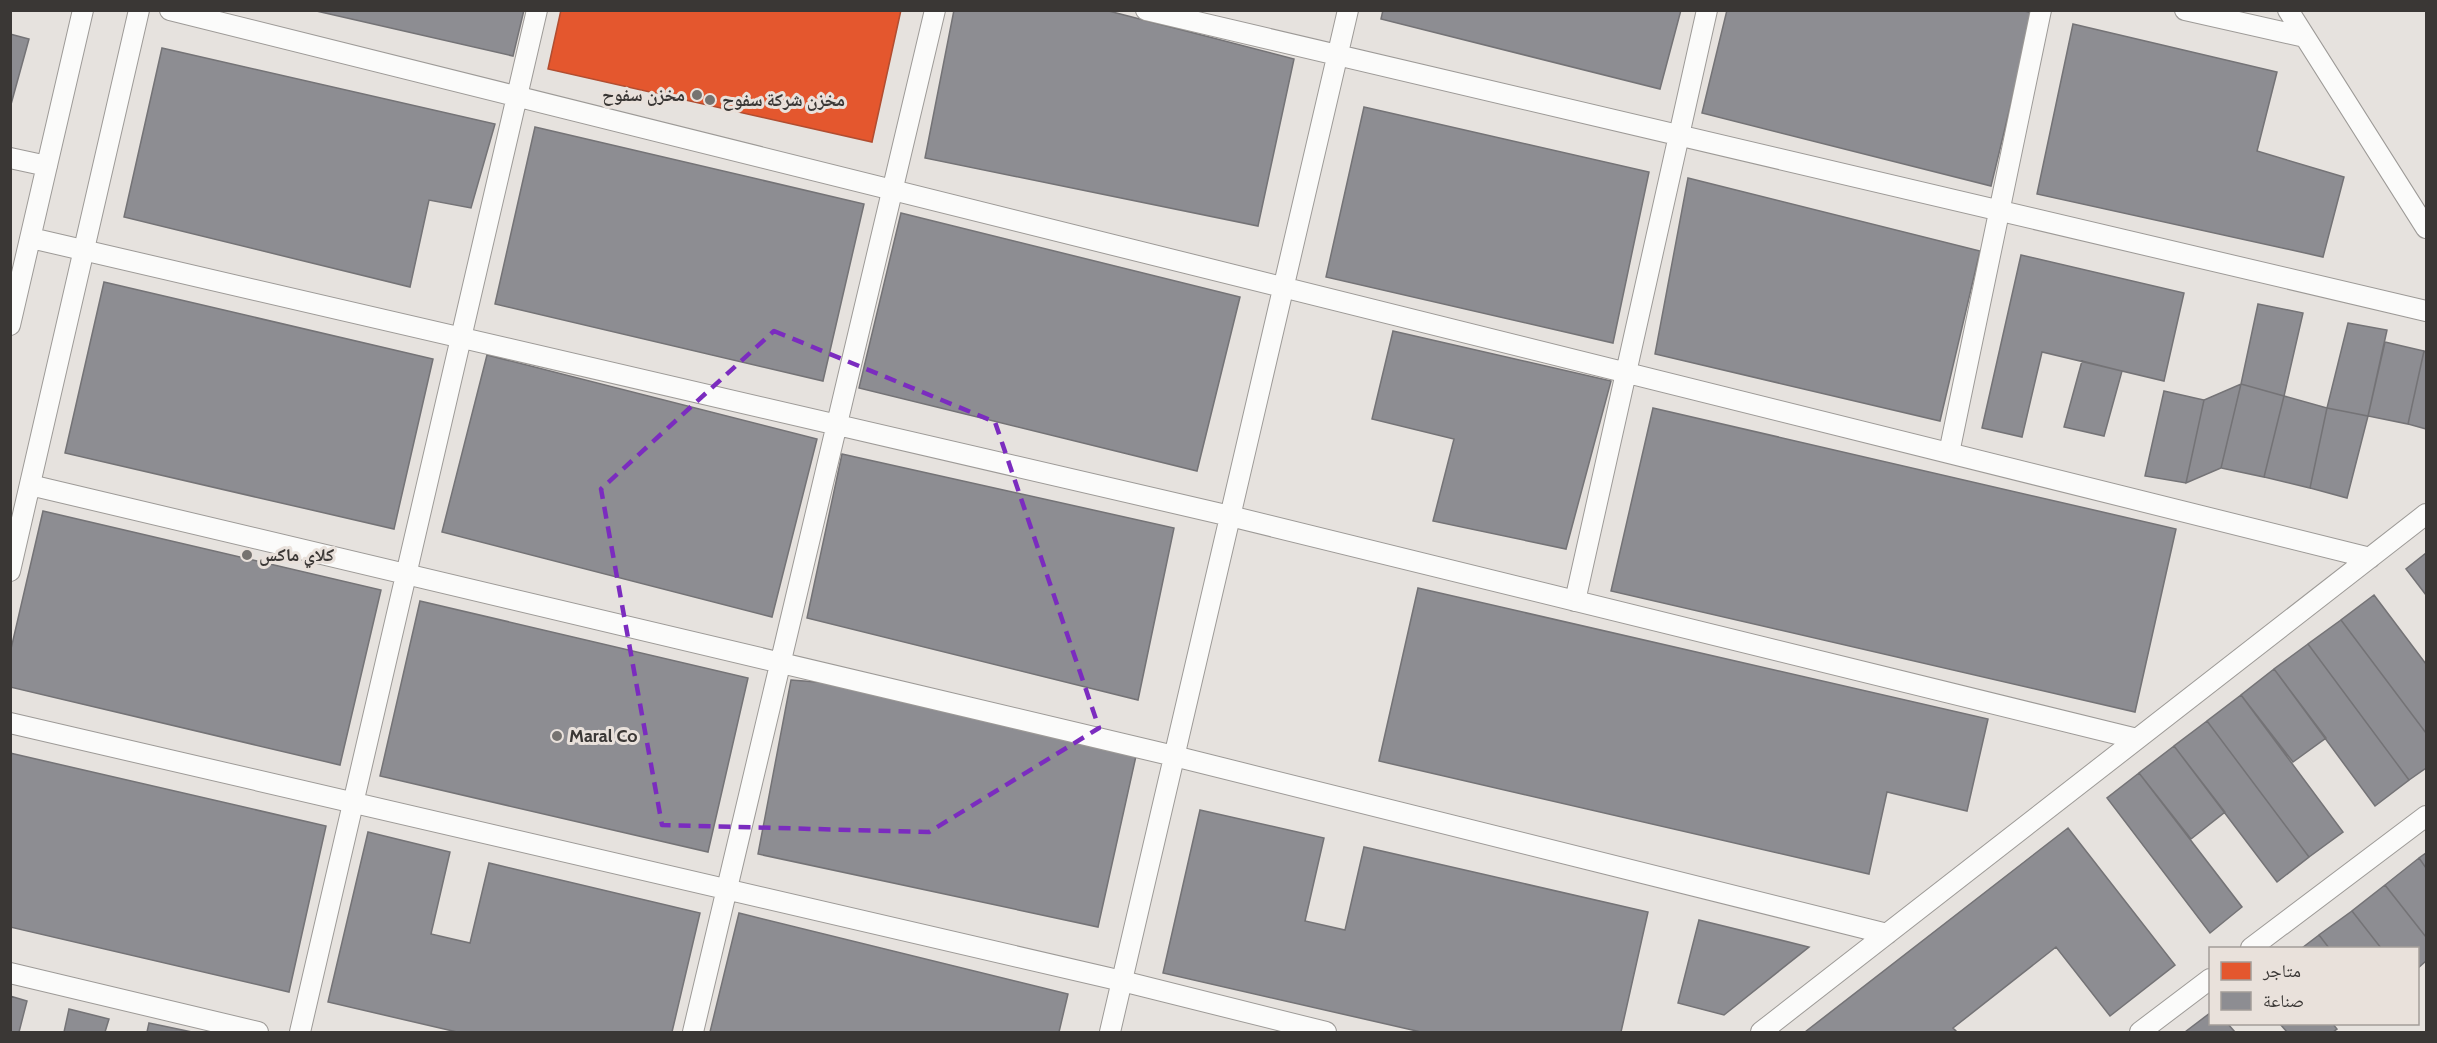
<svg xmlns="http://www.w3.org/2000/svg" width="2437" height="1043" font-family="Cabin,'Noto Naskh Arabic',sans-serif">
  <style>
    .shops { fill: #e4572e; stroke: #b14d30; stroke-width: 1.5 }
    .industry { fill: #8d8d92; stroke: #747376; stroke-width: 1.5 }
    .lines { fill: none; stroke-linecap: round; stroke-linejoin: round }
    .minor-casing { stroke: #9d9a97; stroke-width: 22 }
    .minor { stroke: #fbfbfa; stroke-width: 20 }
    .marked { fill: none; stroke: #7b2cbf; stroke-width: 4.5; stroke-dasharray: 12 8; stroke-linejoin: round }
    .poi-dot { fill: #767370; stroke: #e9e1db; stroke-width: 2 }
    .labels { text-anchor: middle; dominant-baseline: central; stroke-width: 6; stroke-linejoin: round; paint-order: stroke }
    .poi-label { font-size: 18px; font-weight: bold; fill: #3a3735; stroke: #e9e1db; text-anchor: start }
  </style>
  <rect width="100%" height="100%" fill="#e6e2de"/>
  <!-- shops -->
  <path class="shops" d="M561,10H901L872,142L548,69Z"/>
  <!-- industry -->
  <path class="industry" d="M312,10H524L513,56Z
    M954,10H1105L1294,59L1258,226L925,158Z
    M1383,10H1681L1660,89L1381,19Z
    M1727,10H2020L2033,13L1991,186L1702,113Z
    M2073,24L2277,72L2257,151L2344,177L2323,257L2037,194Z
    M10,34L29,39L10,108Z
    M162,48L495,124L471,208L429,200L410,287L124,217Z
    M1364,107L1649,172L1613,343L1326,277Z
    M535,127L864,204L823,381L495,304Z
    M1688,178L1980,251L1940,421L1655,354Z
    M901,213L1240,297L1197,471L859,388Z
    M2021,255L2184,293L2164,381L2042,352L2022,437L1982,428Z
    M104,282L433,359L394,529L65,453Z
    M2258,304L2303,313L2284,396L2241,384Z
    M2348,323L2387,330L2368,416L2327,408Z
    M1393,331L1611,381L1566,549L1433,521L1454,439L1372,419Z
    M2385,342L2424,351L2408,424L2368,416Z
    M2424,351L2426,352V429L2408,424Z
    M487,355L817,439L772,617L442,532Z
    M2082,361L2122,371L2104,436L2064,427Z
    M2241,384L2221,468L2186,483L2204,400Z
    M2241,384L2284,396L2264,477L2221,468Z
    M2164,391L2204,400L2186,483L2145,476Z
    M2284,396L2327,408L2310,488L2264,477Z
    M1653,408L2176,529L2135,712L1611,591Z
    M2327,408L2368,416L2347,498L2310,488Z
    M842,454L1174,528L1138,700L807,618Z
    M43,511L381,590L340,765L10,687V653Z
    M2426,553V595L2406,569Z
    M1418,588L1988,719L1967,811L1887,792L1869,874L1379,761Z
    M2374,595L2426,664V733L2341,620Z
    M420,601L748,678L708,852L380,776Z
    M2341,620L2426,733V768L2409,780L2308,644Z
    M2308,644L2409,780L2375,806L2274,669Z
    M2274,669L2326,738L2293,762L2241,695Z
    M791,680L842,684L1136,756L1098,927L758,854Z
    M2241,695L2343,832L2309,857L2207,721Z
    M2207,721L2309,857L2277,882L2174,746Z
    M2174,746L2225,812L2191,839L2139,773Z
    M10,753L326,826L289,992L10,927Z
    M2139,773L2242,907L2210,933L2107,798Z
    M1200,810L1324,838L1305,921L1345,930L1364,847L1648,912L1621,1032H1421L1163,973Z
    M2068,828L2175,965L2110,1016L2056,947L1953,1028L1957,1032H1805Z
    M368,832L450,852L431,934L470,943L489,863L700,913L672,1032H457L328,1002Z
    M2426,853V868L2419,858Z
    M2419,858L2426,868V937L2385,885Z
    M2385,885L2426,937V961L2418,968V948H2381L2352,911Z
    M2352,911L2381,948H2329L2319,935Z
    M739,913L1068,994L1059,1032H710Z
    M1699,920L1809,947L1724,1015L1678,1003Z
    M2319,935L2329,948H2302Z
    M10,996L27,1001L19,1032H10Z
    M69,1009L109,1019L105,1032H64Z
    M2210,1013V1024H2228L2235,1032H2185Z
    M149,1023L192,1032H147Z
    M2280,1024H2333L2337,1029L2333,1032H2287Z"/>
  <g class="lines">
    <defs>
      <path id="minor" d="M170,10L2370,558
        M1146,10L2426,311
        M2185,10L2305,37
        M2288,10L2426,228
        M10,158L47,166
        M31,238L1230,516L2137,739
        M10,325L83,10
        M1949,453L2041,10
        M30,485L1174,756L1887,934
        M10,571L139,10
        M1575,601L1707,10
        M10,723L1122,981L1326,1032
        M2251,948L2426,816
        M10,973L258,1032
        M300,1032L537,10
        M693,1032L935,10
        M1110,1032L1348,10
        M1761,1032L2426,514
        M2140,1032L2210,979"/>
    </defs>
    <!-- minor casing -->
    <use href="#minor" class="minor-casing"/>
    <!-- minor -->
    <use href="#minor" class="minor"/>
  </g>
  <!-- marked area -->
  <path class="marked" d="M774,331L995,422L1099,728L929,832L662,825L601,489Z"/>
  <!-- markers -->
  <g class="poi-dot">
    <circle cx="697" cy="95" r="6"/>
    <circle cx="710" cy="100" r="6"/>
    <circle cx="247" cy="555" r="6"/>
    <circle cx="557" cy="736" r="6"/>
  </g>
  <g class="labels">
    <!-- poi labels -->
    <g class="poi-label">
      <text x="685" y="95" text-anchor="end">مخزن سفوح</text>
      <text x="722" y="100">مخزن شركة سفوح</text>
      <text x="259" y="555">كلاي ماكس</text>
      <text x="569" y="736">Maral Co</text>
    </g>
  </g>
  <!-- border -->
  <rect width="2437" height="1043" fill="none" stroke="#3a3735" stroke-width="24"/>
  <!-- legend -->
  <rect x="2209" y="947" width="210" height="78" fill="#e9e1db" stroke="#a39d99" stroke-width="1.5"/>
  <rect x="2221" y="962" width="30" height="18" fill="#e4572e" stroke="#a39d99" stroke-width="1.5"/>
  <text x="2263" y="977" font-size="18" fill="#3a3735">متاجر</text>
  <rect x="2221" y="992" width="30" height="18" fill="#8d8d92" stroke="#a39d99" stroke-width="1.5"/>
  <text x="2263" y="1007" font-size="18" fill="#3a3735">صناعة</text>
</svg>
